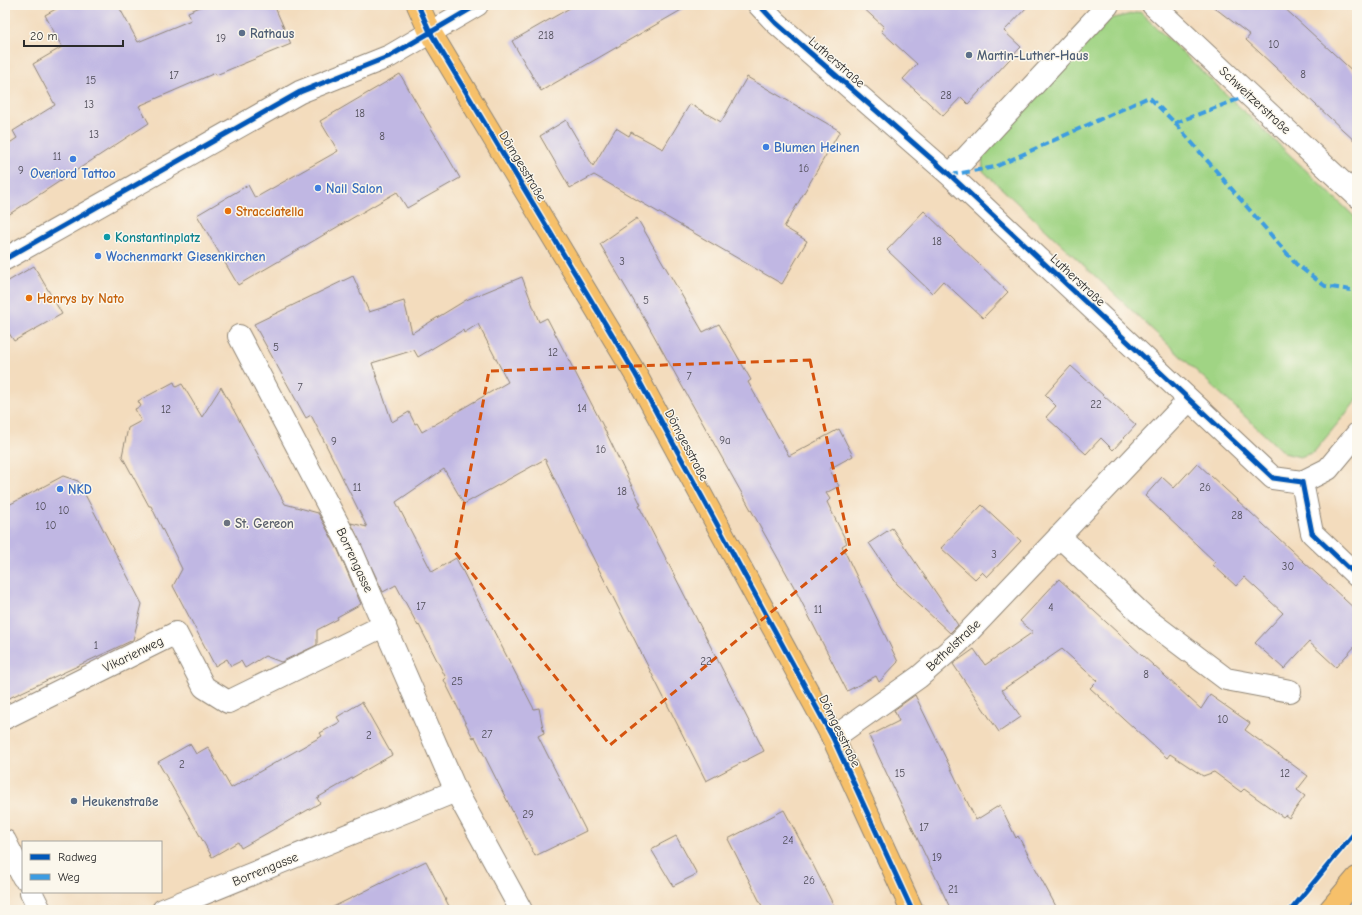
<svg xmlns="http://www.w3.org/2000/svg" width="1362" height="915" font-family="'Comic Neue',sans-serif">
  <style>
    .industrial { fill: #bec3dd }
    .green { fill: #a0d484; stroke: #668058 }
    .building { fill: #c0b7e3; fill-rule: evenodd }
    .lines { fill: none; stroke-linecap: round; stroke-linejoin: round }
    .minor-casing { stroke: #8f8474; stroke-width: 24 }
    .major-casing { stroke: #8f8474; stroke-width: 24 }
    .minor { stroke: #fff; stroke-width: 22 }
    .major { stroke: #f6c06b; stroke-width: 22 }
    .quiet { stroke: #3d9ce1; stroke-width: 4; stroke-dasharray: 8 4; stroke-linecap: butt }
    .cycleway-casing { stroke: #fbf7ec; stroke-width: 8 }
    .cycleway { stroke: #0057b8; stroke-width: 5 }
    .marked { fill: none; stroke: #d5540f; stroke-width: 3; stroke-dasharray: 8 5; stroke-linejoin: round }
    .service-dot { fill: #5c6f8a; stroke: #fbf7ec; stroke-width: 1.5 }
    .shop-dot { fill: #3f7fe0; stroke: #fbf7ec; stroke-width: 1.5 }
    .food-dot { fill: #e8710a; stroke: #fbf7ec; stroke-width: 1.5 }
    .culture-dot { fill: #0f9aa8; stroke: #fbf7ec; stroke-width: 1.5 }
    .worship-dot { fill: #6b7280; stroke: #fbf7ec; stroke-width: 1.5 }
    .labels { text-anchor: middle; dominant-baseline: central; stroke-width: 3; stroke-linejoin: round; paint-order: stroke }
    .number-label { font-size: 11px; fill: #504e59 }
    .service-label { font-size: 13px; font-weight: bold; fill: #4e5e75; stroke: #fbf7ec; text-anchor: start }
    .street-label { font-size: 13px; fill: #2b2b2b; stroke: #fbf7ec }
    .shop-label { font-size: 13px; font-weight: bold; fill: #366cbe; stroke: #fbf7ec; text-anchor: start }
    .food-label { font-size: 13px; font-weight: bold; fill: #c56008; stroke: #fbf7ec; text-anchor: start }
    .culture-label { font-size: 13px; font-weight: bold; fill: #0d838f; stroke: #fbf7ec; text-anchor: start }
    .worship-label { font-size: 13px; font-weight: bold; fill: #5b616d; stroke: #fbf7ec; text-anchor: start }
  </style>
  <rect width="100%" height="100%" fill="#fbf7ec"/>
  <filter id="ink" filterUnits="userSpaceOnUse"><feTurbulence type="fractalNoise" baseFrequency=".025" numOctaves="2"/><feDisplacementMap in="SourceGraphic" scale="8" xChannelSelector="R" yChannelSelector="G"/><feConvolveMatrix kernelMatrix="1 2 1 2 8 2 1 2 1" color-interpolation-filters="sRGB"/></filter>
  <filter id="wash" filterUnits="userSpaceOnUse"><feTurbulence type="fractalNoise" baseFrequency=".012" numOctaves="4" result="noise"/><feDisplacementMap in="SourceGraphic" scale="16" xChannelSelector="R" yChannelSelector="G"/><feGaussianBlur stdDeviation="0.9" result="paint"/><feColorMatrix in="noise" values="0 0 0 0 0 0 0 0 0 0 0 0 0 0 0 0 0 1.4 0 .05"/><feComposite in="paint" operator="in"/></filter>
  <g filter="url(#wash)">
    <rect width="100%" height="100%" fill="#f3dcbd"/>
    <!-- industrial -->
    <path class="industrial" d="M1357,876V910H1328Z"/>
    <!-- green -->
    <path class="green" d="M1140,12L1357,219V400L1314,452L1300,457L1284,453L983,171L982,156L1110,19Z"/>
    <g id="blocks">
      <!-- building -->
      <path class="building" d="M63,5H118L138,42L191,20L188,12L205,5H274L291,44L216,75L215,73L139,106L149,123L5,217V146L17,138L13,131L55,105L33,64L62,47L45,15Z
        M575,5H690L541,91L512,41Z
        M860,5H1029L1004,31L1021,47L968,104L961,97L943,116L903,79L917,64L881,31L884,27Z
        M1211,5H1281L1357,75V143L1246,40L1250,35Z
        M400,74L460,178L407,208L397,192L238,285L197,215L248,185L255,198L338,151L320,121Z
        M747,77L840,131L784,227L807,241L782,284L594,175L570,188L540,136L566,120L593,166L616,128L629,136L631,132L663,149L690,104L721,122Z
        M924,211L1008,292L983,318L943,281L932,293L887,250Z
        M637,218L703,332L719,324L751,380L748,382L789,456L839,429L853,456L829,469L839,486L826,493L830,499L827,502L847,543L842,546L898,662L879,682L876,676L847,691L794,587L648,325L600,244Z
        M34,266L62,314L14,341L5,327V283Z
        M353,276L369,312L404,301L412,333L466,300L522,277L539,322L547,318L602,424L641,505L639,506L764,751L706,781L581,534L545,459L464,504L444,469L396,502L432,572L456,558L534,709L539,708L544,733L538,736L586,831L535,856L475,737L473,738L444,680L446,678L419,625L418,626L396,585L383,592L351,523L367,527L311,415L306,418L254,324ZM478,324L508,382L422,432L417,423L415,424L409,412L392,422L372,363L414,350L418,357L463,330L464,333Z
        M1071,366L1136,425L1113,450L1101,438L1086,454L1046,417L1056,406L1045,395Z
        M174,382L176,387L182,384L202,417L221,387L285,504L318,513L338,550L361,604L337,617L338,619L317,630V645L281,662L265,656L245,668L241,661L231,666L227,659L215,666L173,586L182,569L151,506H149L122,456L128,428L141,421L135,409L141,406L138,401Z
        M1197,463L1357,611V644L1336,667L1309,642L1284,669L1255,643L1283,613L1244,577L1236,586L1213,565L1215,562L1145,496L1162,477L1174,488Z
        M63,476L78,481L142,604L133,640L5,700V507Z
        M982,505L1021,541L987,577L982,572L975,579L941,548Z
        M892,528L958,625L950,633L897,584L869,543Z
        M1059,579L1201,709L1210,695L1250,723L1245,730L1308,776L1297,790L1305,796L1289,818L1285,815L1283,817L1244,789L1241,792L1214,772L1203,776L1170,754L1167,758L1090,688L1097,681L1062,649L1002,690L1021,717L999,732L953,664L974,649L985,665L1033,632L1020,621Z
        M915,695L976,820L1000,805L1016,838L1018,836L1058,910H951L869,736L899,721L894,710Z
        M362,702L392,755L317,798L320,803L241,848L238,842L212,857L158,762L190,744L196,754L208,747L231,788L322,736L320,733L340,722L337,717Z
        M784,810L808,855L836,910H764L728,839Z
        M676,836L697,874L673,886L651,849Z
        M426,861L451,910H327Z"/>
    </g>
  </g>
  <g filter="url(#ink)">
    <use href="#blocks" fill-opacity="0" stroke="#8f8474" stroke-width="1"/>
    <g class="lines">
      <defs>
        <path id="minor" d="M759,5L776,23L950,175L1273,478L1302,482L1312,533L1357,576
          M1153,5L1357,196
          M950,175L1108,5
          M5,259L300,92L390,56L477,5
          M239,336L349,545L456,791L521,910
          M1302,482L1328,469L1357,434
          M1059,536L1148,620L1226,679L1290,691
          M5,718L176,633L204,687L228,702L385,625
          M833,738L919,677L958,643L1189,400
          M5,841L23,877
          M31,892L40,910
          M163,910L456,791"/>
        <path id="major" d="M418,5L430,32L636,375L833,738L912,910
          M1330,910L1357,878"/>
      </defs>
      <!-- minor casing -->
      <use href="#minor" class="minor-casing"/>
      <!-- major casing -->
      <use href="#major" class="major-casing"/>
      <!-- minor -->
      <use href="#minor" class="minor"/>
      <!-- major -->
      <use href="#major" class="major"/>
      <!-- quiet -->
      <path class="quiet" d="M1175,123L1249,95
        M950,175L995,167L1149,97L1175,123L1296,264L1325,286L1357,291"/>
      <defs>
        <path id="cycleway" d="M418,5L430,32L636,375L833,738L912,910
          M759,5L776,23L950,175L1273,478L1302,482L1312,533L1357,576
          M5,259L300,92L390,56L477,5
          M1291,910L1357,830"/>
      </defs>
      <!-- cycleway casing -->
      <use href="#cycleway" class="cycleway-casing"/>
      <!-- cycleway -->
      <use href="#cycleway" class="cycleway"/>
    </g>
  </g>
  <!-- marked area -->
  <path class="marked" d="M810,360L850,547L610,745L455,552L489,371Z"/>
  <!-- markers -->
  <g class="service-dot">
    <circle cx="242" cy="33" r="4"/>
    <circle cx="969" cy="55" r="4"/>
    <circle cx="74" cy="801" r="4"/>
  </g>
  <g class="shop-dot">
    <circle cx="766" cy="147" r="4"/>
    <circle cx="73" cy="159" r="4"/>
    <circle cx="318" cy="188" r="4"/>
    <circle cx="98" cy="256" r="4"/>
    <circle cx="60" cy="489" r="4"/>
  </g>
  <g class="food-dot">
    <circle cx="228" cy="211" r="4"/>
    <circle cx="29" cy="298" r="4"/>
  </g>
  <circle class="culture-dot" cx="107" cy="237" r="4"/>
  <circle class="worship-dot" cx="227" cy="523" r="4"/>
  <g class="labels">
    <!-- number labels -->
    <g class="number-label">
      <text x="546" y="35">218</text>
      <text x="221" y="38">19</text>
      <text x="1274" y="44">10</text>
      <text x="1303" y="74">8</text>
      <text x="174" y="75">17</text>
      <text x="91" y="80">15</text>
      <text x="946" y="95">28</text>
      <text x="89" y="104">13</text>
      <text x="360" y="113">18</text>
      <text x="94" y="134">13</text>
      <text x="382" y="136">8</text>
      <text x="57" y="156">11</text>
      <text x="804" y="168">16</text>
      <text x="21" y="170">9</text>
      <text x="937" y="241">18</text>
      <text x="622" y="261">3</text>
      <text x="646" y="300">5</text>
      <text x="276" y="347">5</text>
      <text x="553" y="352">12</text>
      <text x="689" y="376">7</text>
      <text x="300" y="387">7</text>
      <text x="1096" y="404">22</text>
      <text x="582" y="408">14</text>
      <text x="166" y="409">12</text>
      <text x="725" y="440">9a</text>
      <text x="334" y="441">9</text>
      <text x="601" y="449">16</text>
      <text x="357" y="487">11</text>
      <text x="1205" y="487">26</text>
      <text x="622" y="491">18</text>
      <text x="41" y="506">10</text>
      <text x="64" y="510">10</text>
      <text x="1237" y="515">28</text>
      <text x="51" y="525">10</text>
      <text x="994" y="554">3</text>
      <text x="1288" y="566">30</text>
      <text x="421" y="606">17</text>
      <text x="1051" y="607">4</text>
      <text x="818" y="609">11</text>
      <text x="96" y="645">1</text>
      <text x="706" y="661">22</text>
      <text x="1146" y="674">8</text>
      <text x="457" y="681">25</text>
      <text x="1223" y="719">10</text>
      <text x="487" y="734">27</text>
      <text x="369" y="735">2</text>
      <text x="182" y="764">2</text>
      <text x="900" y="773">15</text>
      <text x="1285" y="773">12</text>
      <text x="528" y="814">29</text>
      <text x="924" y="827">17</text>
      <text x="788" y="840">24</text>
      <text x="937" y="857">19</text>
      <text x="809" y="880">26</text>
      <text x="953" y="889">21</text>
    </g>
    <!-- service labels -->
    <g class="service-label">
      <text x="250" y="33">Rathaus</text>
      <text x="977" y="55">Martin-Luther-Haus</text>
      <text x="82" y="801">Heukenstraße</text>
    </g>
    <!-- street labels -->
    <g class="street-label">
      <text transform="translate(837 62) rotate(41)">Lutherstraße</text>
      <text transform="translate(1255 100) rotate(43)">Schweitzerstraße</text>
      <text transform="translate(523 166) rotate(59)">Dömgesstraße</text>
      <text transform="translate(1078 280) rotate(43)">Lutherstraße</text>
      <text transform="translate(687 445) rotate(62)">Dömgesstraße</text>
      <text transform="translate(355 560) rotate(65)">Borrengasse</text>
      <text transform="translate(953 645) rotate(-43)">Bethelstraße</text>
      <text transform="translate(133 654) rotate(-26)">Vikarienweg</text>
      <text transform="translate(840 731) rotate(64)">Dömgesstraße</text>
      <text transform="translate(265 869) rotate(-22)">Borrengasse</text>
    </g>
    <!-- shop labels -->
    <g class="shop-label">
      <text x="774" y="147">Blumen Heinen</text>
      <text x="73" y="173" text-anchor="middle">Overlord Tattoo</text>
      <text x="326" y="188">Nail Salon</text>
      <text x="106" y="256">Wochenmarkt Giesenkirchen</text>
      <text x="68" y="489">NKD</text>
    </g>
    <!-- food labels -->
    <g class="food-label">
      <text x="236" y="211">Stracciatella</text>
      <text x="37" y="298">Henrys by Nato</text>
    </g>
    <!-- culture labels -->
    <g class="culture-label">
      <text x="115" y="237">Konstantinplatz</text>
    </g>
    <!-- worship labels -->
    <g class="worship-label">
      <text x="235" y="523">St. Gereon</text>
    </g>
  </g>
  <!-- margin -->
  <rect width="1362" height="915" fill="none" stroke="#fbf7ec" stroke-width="20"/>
  <!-- legend -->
  <rect x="22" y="841" width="140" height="52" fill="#fbf7ec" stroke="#a8a59f"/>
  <rect x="30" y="854" width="20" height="6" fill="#0057b8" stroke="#a8a59f"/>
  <text x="58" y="861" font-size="12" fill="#2b2b2b">Radweg</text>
  <rect x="30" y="874" width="20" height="6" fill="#3d9ce1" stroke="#a8a59f"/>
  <text x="58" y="881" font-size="12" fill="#2b2b2b">Weg</text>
  <!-- scale -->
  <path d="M24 40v6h99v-6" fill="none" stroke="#2b2b2b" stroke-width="2"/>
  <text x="30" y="40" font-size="12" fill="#2b2b2b" stroke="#fbf7ec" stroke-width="3" paint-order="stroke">20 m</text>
</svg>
